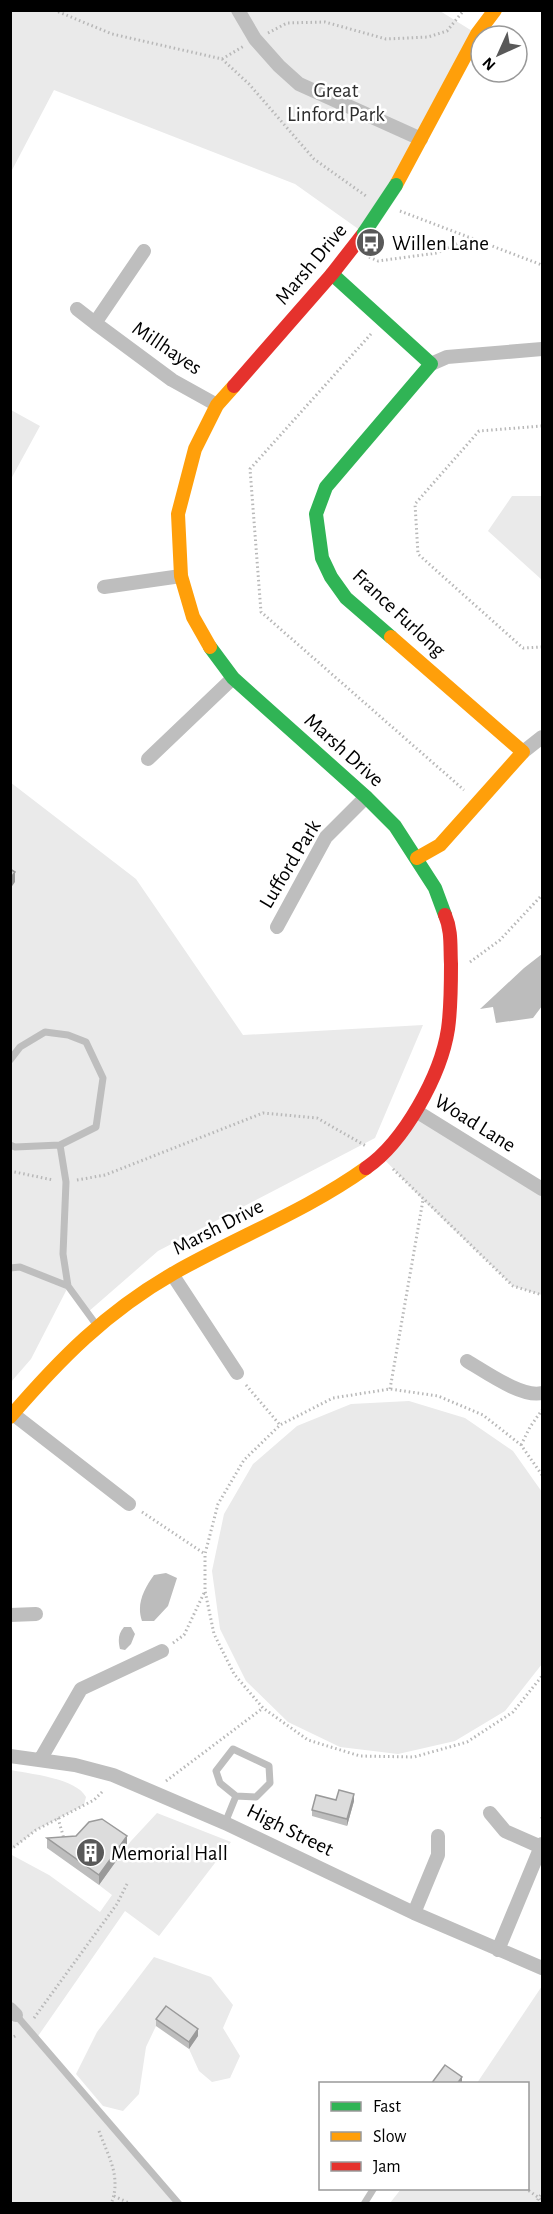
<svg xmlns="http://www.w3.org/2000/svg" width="553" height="2214" font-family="'Alegreya Sans',sans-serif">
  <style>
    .green { fill: #eaeaea }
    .water { fill: #bcbcbc }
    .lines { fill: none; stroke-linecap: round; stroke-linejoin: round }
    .path { stroke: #b8b8b8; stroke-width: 3; stroke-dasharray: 1.5 3; stroke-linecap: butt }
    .lane { stroke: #bebebe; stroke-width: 7 }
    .street { stroke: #bebebe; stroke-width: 14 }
    .fast { stroke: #30b455; stroke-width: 14 }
    .slow { stroke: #ff9f0a; stroke-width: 14 }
    .jam { stroke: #e5322d; stroke-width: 14 }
    .fast-bridge { stroke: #30b455; stroke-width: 14 }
    .wall { fill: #bdbdbd }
    .shaded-wall { fill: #9a9a9a }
    .building { fill: #dcdcdc; stroke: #9a9a9a; stroke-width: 1.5 }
    .labels { text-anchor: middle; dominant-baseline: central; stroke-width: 5; stroke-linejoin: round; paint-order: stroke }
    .park-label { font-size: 21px; fill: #2f2f2f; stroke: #fff }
    .poi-label { font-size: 21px; fill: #000; stroke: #fff; text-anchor: start }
    .street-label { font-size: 21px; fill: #000; stroke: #fff }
  </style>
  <rect width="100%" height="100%" fill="#fff"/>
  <!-- green -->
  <path class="green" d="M11,11H440L477,34L364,233L295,184L54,90L11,172Z
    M11,410L40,426L11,479Z
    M512,496H542V580L488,531Z
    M10,782L136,879L243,1035L423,1025L375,1138L158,1251L88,1312L68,1287L31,1359L11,1382Z
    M416,1111L542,1189V1295L513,1286L423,1200L382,1157Z
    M409,1401L465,1418L513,1451L542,1492V1664L505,1711L455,1741L398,1754L340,1747L288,1722L246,1681L220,1629L212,1571L224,1514L253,1464L297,1426L351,1404Z
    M11,1770C30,1774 76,1778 86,1797L84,1805L36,1830L11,1850Z
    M157,1813L231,1842L159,1936L125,1911L36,2039L180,2203H11L10,1854L49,1875L100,1912L112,1895L99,1885L131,1841Z
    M154,1957L211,1977L233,2005L223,2028L240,2056L230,2078L212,2082L199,2071L189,2049L198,2036L166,2013L156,2026L146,2047L139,2094L123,2111L103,2106L76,2074L97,2032Z
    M542,1986V2203H390L401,2189L528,2188V2084L477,2083Z"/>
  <!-- water -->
  <path class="water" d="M542,954V1006L533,1018L496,1023L493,1007L480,1009L524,968Z
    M166,1573L177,1578L168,1606L154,1621H142C136,1604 144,1589 154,1575Z
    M124,1627H131L135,1634L131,1644L125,1650L120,1649C118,1640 118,1634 124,1627Z"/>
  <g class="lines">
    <!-- path -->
    <path class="path" d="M54,10L112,34L222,59L249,84L314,159L366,196
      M268,33L287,23L325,22L386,39L428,37L447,31L464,10
      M222,59L244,46
      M400,211L542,265
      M369,257L378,261L437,253L469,238
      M371,334L250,469L261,612L464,790
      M542,426L479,431L415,504L418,554L523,648L542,647
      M470,962L500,940L542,895
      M393,1169L513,1286L542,1295
      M10,1171L53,1180
      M77,1180L105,1175L263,1113L317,1118L366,1146
      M246,1385L280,1425
      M390,1389L423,1200
      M521,1445L530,1427L542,1410
      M542,1475L521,1445L483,1415L438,1396L390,1389L333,1398L280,1425L244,1460L218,1504L205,1554V1591L214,1634L234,1674L263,1708L308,1740L360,1756L414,1757L467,1742L513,1712L542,1676
      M142,1512L205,1554
      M173,1643L184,1635L205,1591
      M166,1781L263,1708
      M542,1817V1819
      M58,1818L64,1839
      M10,1850L36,1830L94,1800L104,1790
      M34,2018L117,1904L127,1884
      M10,2039L17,2035
      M99,2131C108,2156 122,2177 111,2204
      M525,2188L542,2200
      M114,2196L131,2204
      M535,2204L542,2193"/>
    <!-- lane -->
    <path class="lane" d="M10,1060L20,1047L45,1032L68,1035L86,1042L103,1078L96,1127L60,1145L15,1147L10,1145
      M60,1145L66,1182L63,1254L68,1286L95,1323
      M10,1268L20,1267L68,1286
      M225,1823L236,1796L220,1783L216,1771L233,1749L269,1766L270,1783L256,1797L236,1796
      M16,2015L179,2204
      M364,2204L374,2188"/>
    <!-- street -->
    <path class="street" d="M238,10L255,39L279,66L299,84L421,139
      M144,251L95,323L172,380L217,405
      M77,309L95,323
      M431,364L447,357L542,349
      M104,587L181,576
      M523,752L542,737
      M148,759L233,678
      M277,927L326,837L366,797
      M416,1111L542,1189
      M172,1274L237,1373
      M467,1361C486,1372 522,1398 542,1393
      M13,1414L129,1504
      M10,1615L36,1614
      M10,1756L75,1765L113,1775L225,1823L414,1913L542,1968
      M40,1760L81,1689L162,1651
      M490,1813L505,1831L541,1847
      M414,1913L438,1855V1836
      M498,1950L542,1844
      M10,2009L16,2015"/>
    <!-- fast -->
    <path class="fast" d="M332,274L431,364L326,487L316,514L322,558L331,577L346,598L391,637
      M210,647L233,678L366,797L395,826L435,888L445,915"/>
    <!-- slow -->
    <path class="slow" d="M396,185L477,34L495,10
      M391,637L523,752L440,845L417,858
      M210,647L193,617L181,576L178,514L195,449L217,405L234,386
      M10,1417C60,1359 106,1312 174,1273C237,1237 306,1211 366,1168"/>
    <!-- jam -->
    <path class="jam" d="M234,386L332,274L364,233
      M366,1168C404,1142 441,1075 448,1029C451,1008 451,985 451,964C450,947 452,931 445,915"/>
    <!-- fast-bridge -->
    <path class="fast-bridge" d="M364,233L396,185"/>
  </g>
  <!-- wall -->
  <path class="wall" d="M336,1800L354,1801L347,1826L312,1816V1810Z
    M47,1838L127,1846L99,1885L47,1848Z
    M156,2019L198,2036L189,2049L156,2026Z"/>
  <!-- shaded-wall -->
  <path class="shaded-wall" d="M15,872V882L10,889V879Z
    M354,1794V1801L347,1826V1819Z
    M127,1836V1846L99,1885V1875Z
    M198,2029V2036L189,2049V2042Z
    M462,2077V2084H457Z"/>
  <!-- building -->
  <path class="building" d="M10,869L15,872L10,879Z
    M339,1790L354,1794L347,1819L312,1810L316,1795L336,1800Z
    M102,1819L127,1836L99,1875L47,1838L76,1836L89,1822Z
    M166,2006L198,2029L189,2042L156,2019Z
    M445,2065L462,2077L457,2084H431Z"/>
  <!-- icons -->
  <defs>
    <symbol id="bus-disc" viewBox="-11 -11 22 22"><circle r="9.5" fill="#595959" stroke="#fff"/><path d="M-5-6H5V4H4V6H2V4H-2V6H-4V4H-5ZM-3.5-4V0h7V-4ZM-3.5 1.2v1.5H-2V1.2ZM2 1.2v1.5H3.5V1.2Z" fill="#fff"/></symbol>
    <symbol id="building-disc" viewBox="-11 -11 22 22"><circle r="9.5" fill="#595959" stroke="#fff"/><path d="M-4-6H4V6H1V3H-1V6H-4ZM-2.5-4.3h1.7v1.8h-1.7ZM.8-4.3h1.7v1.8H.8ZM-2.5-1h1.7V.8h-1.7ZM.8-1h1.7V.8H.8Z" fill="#fff"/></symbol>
  </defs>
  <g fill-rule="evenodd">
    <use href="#bus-disc" x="354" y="226" width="33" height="33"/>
    <use href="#building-disc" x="74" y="1836" width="33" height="33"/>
  </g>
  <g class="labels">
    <!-- park labels -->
    <g class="park-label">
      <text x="336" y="90">Great<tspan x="336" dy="24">Linford Park</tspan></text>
    </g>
    <!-- poi labels -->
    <g class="poi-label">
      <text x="392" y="243">Willen Lane</text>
      <text x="111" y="1853">Memorial Hall</text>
    </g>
    <!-- street labels -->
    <g class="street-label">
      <text transform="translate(311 264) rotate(-50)">Marsh Drive</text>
      <text transform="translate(167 348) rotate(34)">Millhayes</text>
      <text transform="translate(399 613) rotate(43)">France Furlong</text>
      <text transform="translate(344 750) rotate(42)">Marsh Drive</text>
      <text transform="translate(290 864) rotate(-59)">Lufford Park</text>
      <text transform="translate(475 1123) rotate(32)">Woad Lane</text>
      <text transform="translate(218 1227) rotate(-27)">Marsh Drive</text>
      <text transform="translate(290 1830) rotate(26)">High Street</text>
    </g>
  </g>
  <!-- border -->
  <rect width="553" height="2214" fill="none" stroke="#000000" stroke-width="24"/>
  <!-- legend -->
  <rect x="319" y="2082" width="210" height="108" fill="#ffffff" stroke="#999999" stroke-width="1.5"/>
  <rect x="331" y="2102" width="30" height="9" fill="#30b455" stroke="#999999" stroke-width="1.5"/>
  <text x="373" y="2112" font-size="18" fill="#000000">Fast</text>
  <rect x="331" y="2132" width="30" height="9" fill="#ff9f0a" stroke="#999999" stroke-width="1.5"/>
  <text x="373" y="2142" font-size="18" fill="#000000">Slow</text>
  <rect x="331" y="2162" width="30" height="9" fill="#e5322d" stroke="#999999" stroke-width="1.5"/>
  <text x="373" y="2172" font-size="18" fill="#000000">Jam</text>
  <!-- north arrow -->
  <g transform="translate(499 54) rotate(225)"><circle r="28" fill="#ffffff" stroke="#999999" stroke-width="1.5"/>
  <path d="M0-4.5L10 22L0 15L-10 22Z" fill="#595959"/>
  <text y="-9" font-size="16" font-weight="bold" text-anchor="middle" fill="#000000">N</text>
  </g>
</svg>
